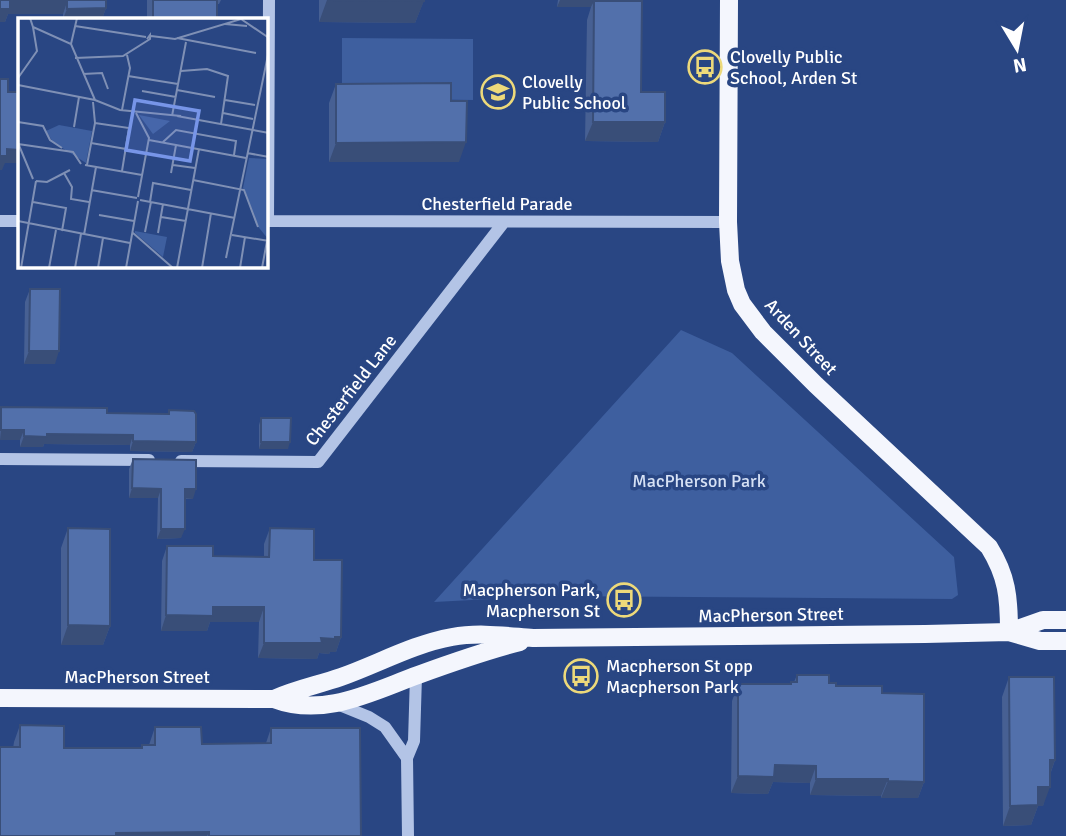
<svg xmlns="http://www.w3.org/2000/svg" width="1066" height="836" font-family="Signika,sans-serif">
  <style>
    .green { fill: #3e5f9f }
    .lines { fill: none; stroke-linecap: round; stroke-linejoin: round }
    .minor { stroke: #b3c4e6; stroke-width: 12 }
    .major { stroke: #f4f6fd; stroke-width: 18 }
    .wall { fill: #476093 }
    .shaded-wall { fill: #394e78 }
    .building { fill: #5270ab; stroke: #394e78; stroke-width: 2 }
    .labels { text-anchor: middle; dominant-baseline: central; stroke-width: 7; stroke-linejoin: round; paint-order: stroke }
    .poi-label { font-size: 18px; fill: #fff; stroke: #294683; text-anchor: start }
    .street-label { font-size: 18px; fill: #fff; stroke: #294683 }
    .park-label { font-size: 18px; fill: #d6e1f5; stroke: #294683 }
    .inset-road { fill: none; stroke: #7f90b5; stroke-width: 2 }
    .view { fill: #7795e8; fill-opacity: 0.15; stroke: #7795e8; stroke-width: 3.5 }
    .inset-edge { fill: none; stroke: #fff; stroke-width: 3.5 }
  </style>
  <rect width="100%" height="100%" fill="#294683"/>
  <!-- green -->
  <path class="green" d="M342,38L473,39V100L342,98Z
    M681,330L732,353L954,557L958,595L952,599L549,596L434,602Z"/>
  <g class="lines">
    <!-- minor -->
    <path class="minor" d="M0,221H19
      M266,221L728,222
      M268,221L269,0
      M0,459L149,460
      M181,461L318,462L504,222
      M337,704L369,717L385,727L407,758
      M408,836L407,758L414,741L416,676"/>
    <!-- major -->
    <path class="major" d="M729,0L728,222L730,261L736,290L742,304L763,332L816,385L989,547C1007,576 1009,597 1009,632
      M1009,632L1040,641H1066
      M0,698L274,699C324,718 371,692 418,675C451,663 485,651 520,642
      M274,699C296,689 318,685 341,677C378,664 413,644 452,637C479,632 506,636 533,638L925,634L1009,632L1043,620H1066"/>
  </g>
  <!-- wall -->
  <path class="wall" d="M0,0H106V8L102,19H63V14H8L5,22Z
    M147,0H221L219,4H217V19L147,18Z
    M319,0H424L415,23L319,22Z
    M558,0H596L641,92L665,122L658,142L585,141L587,20L591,7H557Z
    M336,84L451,101L459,162H329V103Z
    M30,289L55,364H24L25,302Z
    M1,407L107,413L168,414L169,410L196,442L192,452L130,451V445L44,444L43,447H20V440H0V410Z
    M261,418L288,449H259V425Z
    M133,459L193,499H185L181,538L157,539L158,498H129V469Z
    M68,528L110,626L103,645H61V548Z
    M270,528L314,560L341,637L336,652H330L329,654L319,653L317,659L258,658L259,622H210L207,631H161L162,561L167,546L213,556L264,557V544Z
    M797,675L829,683L836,686L882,693L924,782L918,798H881V796L810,795V783L773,782L768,794L731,793L732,701L738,684H790L794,682Z
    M1009,677L1055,760L1050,775L1043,806H1038L1031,825L1003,826L1002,697Z
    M20,725L64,748H141L142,745H149L155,727L202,744L266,743L271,728L361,836H0L14,742Z"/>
  <!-- shaded-wall -->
  <path class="shaded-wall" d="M327,0L424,1L415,23L319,22Z
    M560,0H596L594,5V1L591,7H557Z
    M10,2H67L63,14H8L5,22H0V9Z
    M106,8L102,19H63L67,9Z
    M593,122H665L658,142L585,141Z
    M466,142L459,162H329L336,143Z
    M7,149L19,150V163H5L2,170H0V156Z
    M29,351H59L55,364H24Z
    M1,430H24L20,440H0Z
    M47,434L133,435L130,445L44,444L43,447H20L24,436Z
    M133,441L196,442L192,452L130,451Z
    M261,442H290L288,449H259Z
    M132,488L161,489L158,498H129Z
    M185,489H196L193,499L181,498Z
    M161,529H185L181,538L157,539Z
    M213,607H264L259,622H210L207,631H161L166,615Z
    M68,625L110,626L103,645H61Z
    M335,637H341L336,652H330L329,654L319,653L317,659L258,658L264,643Z
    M1050,760H1055L1048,780Z
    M775,765L816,766L810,783L773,782L768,794L731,793L738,776Z
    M816,779H888L881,796L810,795Z
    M888,781L924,782L918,798H881Z
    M1038,787H1050L1043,806H1038L1031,825L1003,826L1010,806Z
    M209,832L207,836H115L116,833Z"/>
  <!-- building -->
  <path class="building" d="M0,0H106V8L67,9V2H10V9H0Z
    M153,0H217V19H143V18H153Z
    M333,0H424V1Z
    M594,1H642L641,92H665V122H593Z
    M0,79H8V92H19V150L7,149V156H0Z
    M451,83V101H467L466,142L336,143V84Z
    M30,289H60L59,351H29Z
    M1,407L107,408V413L169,414V410L194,411L196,414V442L133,441V435L47,434V437L24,436V430H1Z
    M261,418H291L290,442H261Z
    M133,459L196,460V489H185V529H161V489L132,488Z
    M68,528L110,529V626L68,625Z
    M270,528L314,529V560H342L341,637H335V639L321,638L322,643H264V607H213V616L166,615L167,546H213V556L269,557Z
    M797,675H829V683H836V686H882V693L924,694V782L888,781V779H816V766L775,765L774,777L738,776V684H791V682H797Z
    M1009,677H1054L1055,760H1050V787H1038V805L1010,806Z
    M20,725L64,726V748H142V745H155V727H201L202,744L271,743V728H360L361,836H209V832L116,833V836H0V747H20Z"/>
  <!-- icons -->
  <defs>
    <symbol id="bus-ring" viewBox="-11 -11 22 22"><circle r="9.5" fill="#294683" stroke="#edd97a" stroke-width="1.5"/><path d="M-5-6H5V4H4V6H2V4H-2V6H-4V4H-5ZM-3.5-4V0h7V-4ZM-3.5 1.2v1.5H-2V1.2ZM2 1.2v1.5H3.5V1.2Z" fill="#edd97a"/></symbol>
    <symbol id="school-ring" viewBox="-11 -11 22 22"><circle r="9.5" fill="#294683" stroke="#edd97a" stroke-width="1.5"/><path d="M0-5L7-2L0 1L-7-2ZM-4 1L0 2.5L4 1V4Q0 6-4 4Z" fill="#edd97a"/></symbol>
  </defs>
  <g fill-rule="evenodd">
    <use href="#bus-ring" x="686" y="48" width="38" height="38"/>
    <use href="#school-ring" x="479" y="73" width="38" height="38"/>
    <use href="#bus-ring" x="605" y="581" width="38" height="38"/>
    <use href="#bus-ring" x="562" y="657" width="38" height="38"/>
  </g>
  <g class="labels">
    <!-- poi labels -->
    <g class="poi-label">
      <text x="730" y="57">Clovelly Public<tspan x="730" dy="21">School, Arden St</tspan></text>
      <text x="522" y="82">Clovelly<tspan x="522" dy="21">Public School</tspan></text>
      <text x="600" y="590" text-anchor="end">Macpherson Park,<tspan x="600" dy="21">Macpherson St</tspan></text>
      <text x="606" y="666">Macpherson St opp<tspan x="606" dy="21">Macpherson Park</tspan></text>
    </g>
    <!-- street labels -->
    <g class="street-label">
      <text x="497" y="204">Chesterfield Parade</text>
      <text transform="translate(801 337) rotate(47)">Arden Street</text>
      <text transform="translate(351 390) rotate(-52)">Chesterfield Lane</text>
      <text transform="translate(771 615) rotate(-1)">MacPherson Street</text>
      <text x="137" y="677">MacPherson Street</text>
    </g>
    <!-- park labels -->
    <g class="park-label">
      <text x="699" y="481">MacPherson Park</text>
    </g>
  </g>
  <!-- overview -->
  <g transform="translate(18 18)">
    <rect width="250" height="250" fill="#294683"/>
    <path d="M121,97L152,103L135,116ZM41,107L74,113L68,145L35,124L28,113ZM231,140L250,141V221L238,206L225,170ZM117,213L149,219L145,239L117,215Z" fill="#3e5f9f"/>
    <path class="inset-road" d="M12,0L15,9L53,26L77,82M207,6L229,8M57,8L128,19M133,18L157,21L223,1L251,20M159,20L238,35M53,26L59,0M57,40L105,38L132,21V17L129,21M163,53L189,51L210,58L203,106M65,56L84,55L90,71M110,58L160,66M0,60L19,33L15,9M0,67L77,82L102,92L163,98M159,72L197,79M124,73L158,79M207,82L237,87M104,92L112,50L109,37M118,95L131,120L120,179M205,95L235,101M154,98L168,24M159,98L251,115M0,104L25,108L32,122L44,130M77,105L111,110L104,153M56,109L61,79M131,122L228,140M145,124L158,112L218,123L216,137M0,125L15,161M73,125L108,131M0,126L55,134L63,146M229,135L251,139M67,147L124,157M69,147L77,105L75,84M155,147L177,150M46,155L54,169L53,181L71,184M153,155L158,127M175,162L226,172L240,209M18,163L29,164L52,152M73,172L119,180M122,182L217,200M15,184L48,190L44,213M132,184L135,165L173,172M81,197L116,203M143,199L168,203M0,203L112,225M127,214L133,184M115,215L155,250M140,215L145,186M66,217L78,149M214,217L251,223M208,240L250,37M3,250L18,163M31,250L38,212M57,250L63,216M80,250L85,220M108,250L120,183M159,250L181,131M184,250L193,195M222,250L227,219M244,250L249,223"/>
    <path class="view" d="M117,82L181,93L172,143L108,132Z"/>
    <rect width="250" height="250" class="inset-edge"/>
  </g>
  <!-- north arrow -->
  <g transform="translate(1017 49) rotate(170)" stroke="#294683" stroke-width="5" paint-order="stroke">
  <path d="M0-5L12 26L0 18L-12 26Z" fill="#ffffff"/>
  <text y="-10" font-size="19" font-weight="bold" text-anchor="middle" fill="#ffffff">N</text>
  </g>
</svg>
